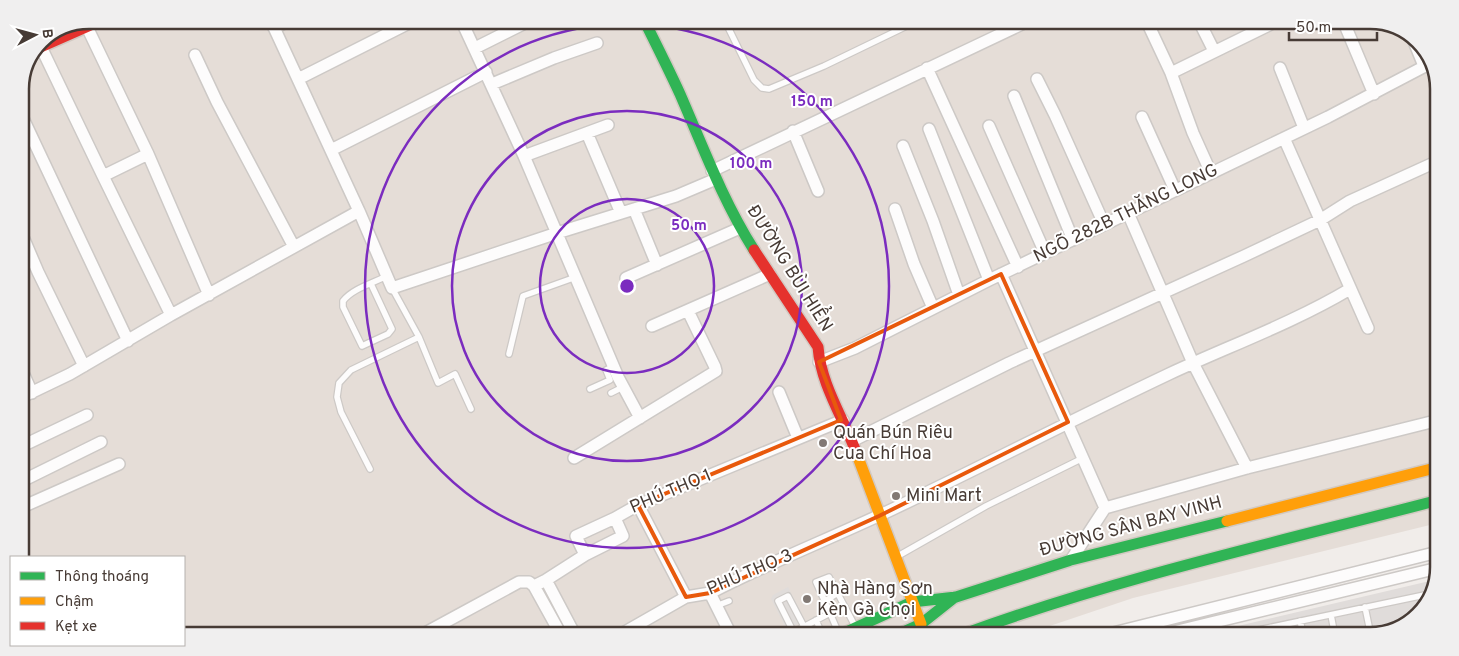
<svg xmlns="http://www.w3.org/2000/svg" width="1459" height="656" font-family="Overpass,sans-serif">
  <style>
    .residential { fill: #e5ddd7 }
    .parking { fill: #e0dcda }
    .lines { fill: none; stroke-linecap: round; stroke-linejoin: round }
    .lane-casing { stroke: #cdc9c6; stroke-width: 8 }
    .street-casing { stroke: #cdc9c6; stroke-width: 14 }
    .fast-casing { stroke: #d2c9c2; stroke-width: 14 }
    .slow-casing { stroke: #d2c9c2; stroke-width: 14 }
    .jam-casing { stroke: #d2c9c2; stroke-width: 14 }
    .lane { stroke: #fdfcfc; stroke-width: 5.5 }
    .street { stroke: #fdfcfc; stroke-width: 11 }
    .fast { stroke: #30b455; stroke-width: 11 }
    .slow { stroke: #ff9f0a; stroke-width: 11 }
    .jam { stroke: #e5322d; stroke-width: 11 }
    .marked { fill: none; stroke: #e8590c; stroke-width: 4; stroke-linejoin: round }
    .ring { fill: none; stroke: #7b2cbf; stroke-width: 2.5 }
    .poi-dot { fill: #827974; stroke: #fff; stroke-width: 2 }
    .labels { text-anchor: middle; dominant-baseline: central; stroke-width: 4; stroke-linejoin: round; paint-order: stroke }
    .street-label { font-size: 18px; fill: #473b35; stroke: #fff }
    .poi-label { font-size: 18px; fill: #473b35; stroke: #fff; text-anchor: start }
    .rim { fill: none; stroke: #473b35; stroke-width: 2.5 }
    .centre { fill: #7b2cbf; stroke: #fff; stroke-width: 2.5 }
    .ring-label { font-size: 15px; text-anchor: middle; font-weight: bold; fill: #7b2cbf; stroke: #fff; stroke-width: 4; stroke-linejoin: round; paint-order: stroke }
  </style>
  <rect width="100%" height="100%" fill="#f1edea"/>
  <!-- residential -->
  <path class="residential" d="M89,20L1397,25L1427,50L1439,84L1434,524L1133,598L1023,635L184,631V557H20V84L40,40Z"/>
  <!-- parking -->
  <path class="parking" d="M1434,580V594L1409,624L1371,636L1240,635L1238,626Z
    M788,587L805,620L787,630L771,599L773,595Z"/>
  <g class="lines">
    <defs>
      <path id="lane" d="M726,23L754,80L762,88L769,89L824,66L913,23
        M371,284L392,329L388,334L362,346L343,307V301C352,289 373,283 387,276
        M392,288L419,337L438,383L455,374L471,409
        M509,354L523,296L576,277
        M590,389L610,380L606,370L613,367
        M611,393L623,387
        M370,469L341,412L337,397L339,383L351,370L419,337
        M898,556L986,506L1083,458
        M825,601L838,593
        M716,606L729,601
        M1365,607L1371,636
        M1331,615L1335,636
        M816,620L822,634
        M1300,621L1304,636
        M1275,627L1278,636
        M794,633L778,601L788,596L808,634
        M790,634L830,613L816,582L829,577L855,626
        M839,634L830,613L845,607
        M1234,635L1434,593"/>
      <path id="street" d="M271,21L359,211L392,288L557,233L676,196L716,179
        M462,22L524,156L618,377L640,418
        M1148,24L1171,73L1193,133L1211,173
        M1201,25L1214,51
        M1345,25L1374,94
        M87,27L148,154L209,295
        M274,28L289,21
        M1413,39L1424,66
        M41,47L103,176
        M475,48L527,22
        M195,55L217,102L294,247
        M927,68L1018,267
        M1280,68L1304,128
        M1171,73L1269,25
        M298,79L413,21
        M1037,79L1055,115L1104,224
        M492,84L554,58L597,43
        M1014,96L1073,240
        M20,112L128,341
        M1142,117L1175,190
        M989,126L1045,253
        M929,129L989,280
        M793,131L818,191
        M587,133L621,213
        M1284,138L1368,328
        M903,146L933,221L959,295
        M331,150L486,72
        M148,154L103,176L171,315
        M524,156L608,125
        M712,171L1022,24
        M634,209L657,265
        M895,209L914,264L933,308
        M1128,213L1193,363L1247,468
        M20,230L38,272L84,366
        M1001,274L1105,508L1071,560
        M626,278L740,228
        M652,326L770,274
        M819,362L855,348L989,280L1328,117L1431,63
        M20,366L32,393
        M779,392L798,438
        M20,398L70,374L171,315L359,211
        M852,441L1009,363L1244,256L1320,220L1350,201L1438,161
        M20,447L87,415
        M574,458L716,371L715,367L688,311
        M20,482L101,442
        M638,505L686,597
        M20,508L119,464
        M1105,508L1247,468L1435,421
        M585,555L576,536L615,518
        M546,580L574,633
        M534,586L560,633
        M710,593L730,633
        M427,632L519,582H529L534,586L546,580L585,555L623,536L615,518L638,505L843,420
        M623,633L686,597L710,593C770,562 832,538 893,509C985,465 1076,418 1169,374C1229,346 1293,323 1350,289
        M1105,635L1434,553
        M1161,635L1434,569"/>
      <path id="fast" d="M645,22C657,46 669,70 680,94C703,147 723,201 754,250
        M842,634L912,602L956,597L1071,560L1227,521
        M899,634L921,624L955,597
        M964,634C1117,578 1278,542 1435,501"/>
      <path id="slow" d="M856,452L921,624
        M1227,521L1435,468"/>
      <path id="jam" d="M36,49L102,20
        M754,250L818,347C821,385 843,417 856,452"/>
    </defs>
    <!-- lane casing -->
    <use href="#lane" class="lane-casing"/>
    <!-- street casing -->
    <use href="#street" class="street-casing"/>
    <!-- fast casing -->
    <use href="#fast" class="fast-casing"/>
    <!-- slow casing -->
    <use href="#slow" class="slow-casing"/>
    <!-- jam casing -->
    <use href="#jam" class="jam-casing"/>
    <!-- lane -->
    <use href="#lane" class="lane"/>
    <!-- street -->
    <use href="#street" class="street"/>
    <!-- fast -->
    <use href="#fast" class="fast"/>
    <!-- slow -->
    <use href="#slow" class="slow"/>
    <!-- jam -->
    <use href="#jam" class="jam"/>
  </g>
  <!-- marked area -->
  <path class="marked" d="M1001,274L1068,422L879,516L710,593L686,597L638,505L841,420L819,362Z"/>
  <!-- distance rings -->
  <g class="ring">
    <circle cx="627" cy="286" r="87"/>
    <circle cx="627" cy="286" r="175"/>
    <circle cx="627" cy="286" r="262"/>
  </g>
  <!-- markers -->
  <g class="poi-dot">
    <circle cx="823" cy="443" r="5"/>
    <circle cx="896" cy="496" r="5"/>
    <circle cx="807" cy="599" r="5"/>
  </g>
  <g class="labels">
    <!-- street labels -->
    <g class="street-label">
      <text transform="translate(1126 214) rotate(-26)">NGÕ 282B THĂNG LONG</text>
      <text transform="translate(789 269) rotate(58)">ĐƯỜNG BÙI HIỂN</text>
      <text transform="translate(671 492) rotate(-23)">PHÚ THỌ 1</text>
      <text transform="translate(1131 527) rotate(-15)">ĐƯỜNG SÂN BAY VINH</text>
      <text transform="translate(750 573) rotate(-23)">PHÚ THỌ 3</text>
    </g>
    <!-- poi labels -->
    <g class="poi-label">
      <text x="833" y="433">Quán Bún Riêu<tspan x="833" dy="21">Cua Chí Hoa</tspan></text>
      <text x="906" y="496">Mini Mart</text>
      <text x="817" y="589">Nhà Hàng Sơn<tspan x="817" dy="21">Kèn Gà Chọi</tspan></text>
    </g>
  </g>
  <!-- crop -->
  <path d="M0 0H1459V656H0ZM89 29H1370A60 60 0 0 1 1430 89V567A60 60 0 0 1 1370 627H89A60 60 0 0 1 29 567V89A60 60 0 0 1 89 29Z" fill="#f0efef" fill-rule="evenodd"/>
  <path class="rim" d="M89 29H1370A60 60 0 0 1 1430 89V567A60 60 0 0 1 1370 627H89A60 60 0 0 1 29 567V89A60 60 0 0 1 89 29Z"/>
  <circle cx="627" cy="286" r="8" class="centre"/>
  <g class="ring-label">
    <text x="812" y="106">150 m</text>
    <text x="751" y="168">100 m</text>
    <text x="689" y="230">50 m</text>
  </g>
  <!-- legend -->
  <rect x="10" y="556" width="175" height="90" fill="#ffffff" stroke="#b5b1ae"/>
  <rect x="20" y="572" width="25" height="8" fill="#30b455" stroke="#b5b1ae"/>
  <text x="55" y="581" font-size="15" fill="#473b35">Thông thoáng</text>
  <rect x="20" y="597" width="25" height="8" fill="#ff9f0a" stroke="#b5b1ae"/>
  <text x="55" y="606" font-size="15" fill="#473b35">Chậm</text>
  <rect x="20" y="622" width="25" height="8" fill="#e5322d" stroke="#b5b1ae"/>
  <text x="55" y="631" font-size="15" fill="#473b35">Kẹt xe</text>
  <!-- north arrow -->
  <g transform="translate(35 35) rotate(84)" stroke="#ffffff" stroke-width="4" paint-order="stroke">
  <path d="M0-4L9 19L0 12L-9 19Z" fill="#473b35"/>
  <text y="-8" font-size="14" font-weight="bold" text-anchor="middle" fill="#473b35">B</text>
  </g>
  <!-- scale -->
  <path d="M1289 32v8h88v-8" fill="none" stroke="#473b35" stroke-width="2.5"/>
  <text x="1296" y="32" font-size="15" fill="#473b35" stroke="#ffffff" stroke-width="4" paint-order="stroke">50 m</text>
</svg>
